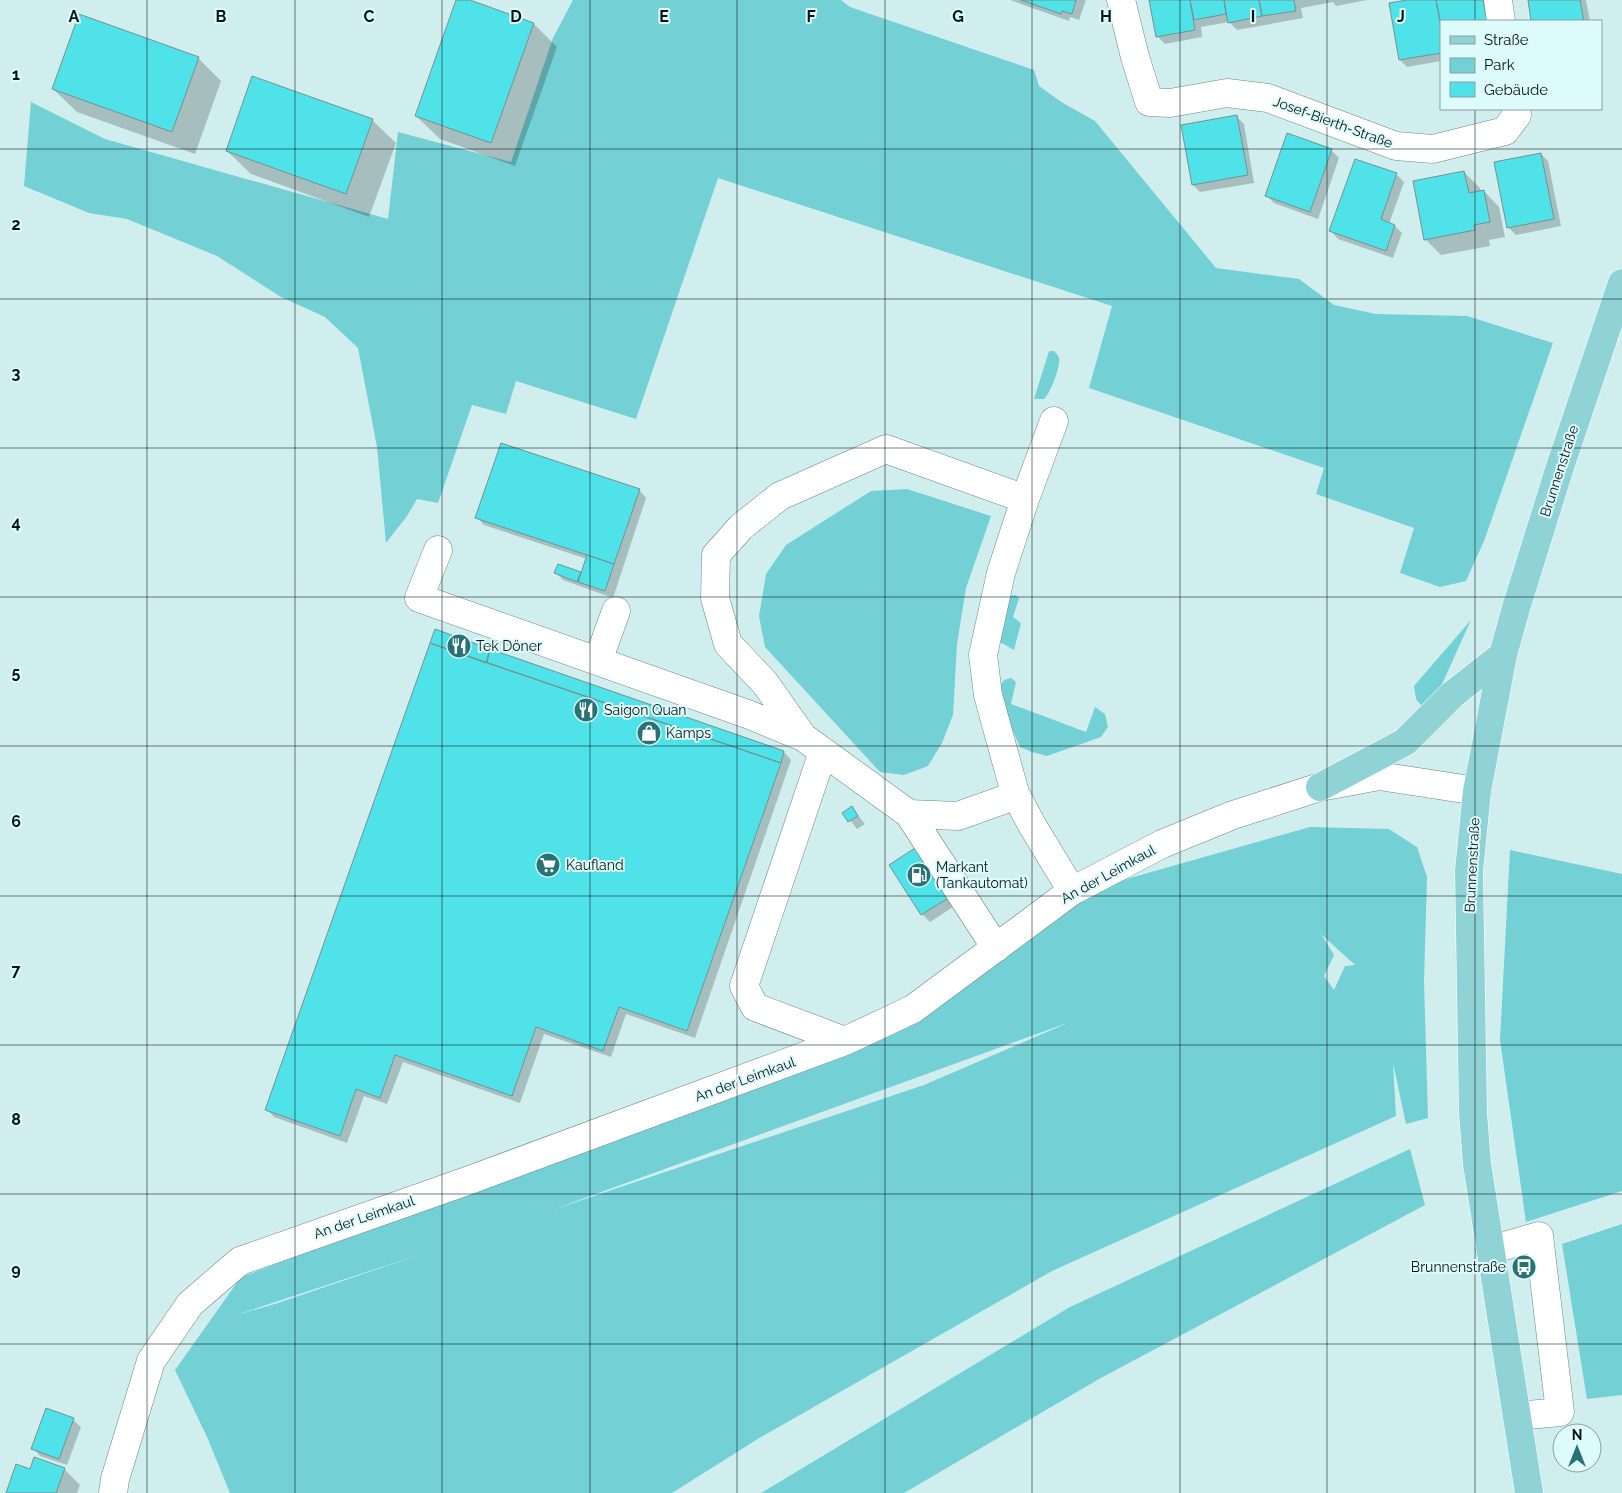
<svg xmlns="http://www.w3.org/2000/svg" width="1622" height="1493" font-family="Raleway,sans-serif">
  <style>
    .green { fill: #73d0d4; fill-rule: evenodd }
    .shadow { fill: #0003 }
    .building { fill: #4fe2e8; stroke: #769192 }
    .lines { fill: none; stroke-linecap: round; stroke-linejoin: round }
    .minor-casing { stroke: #6c8788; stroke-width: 29 }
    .major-casing { stroke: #fff; stroke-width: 29 }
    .minor { stroke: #fff; stroke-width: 28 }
    .major { stroke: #8fd3d6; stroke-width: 28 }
    .grid { fill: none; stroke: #0a1415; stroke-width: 1; stroke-opacity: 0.55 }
    .labels { text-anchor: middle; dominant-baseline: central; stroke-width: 4; stroke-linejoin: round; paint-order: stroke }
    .street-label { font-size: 14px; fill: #0a1415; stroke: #defbfc }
    .poi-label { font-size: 14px; fill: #0a1415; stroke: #defbfc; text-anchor: start }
    .grid-label { font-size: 16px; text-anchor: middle; font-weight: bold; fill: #0a1415; stroke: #defbfc; stroke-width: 4; stroke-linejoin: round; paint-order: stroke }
  </style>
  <rect width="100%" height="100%" fill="#d1eeee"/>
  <!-- green -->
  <path class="green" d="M573,0H841L850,7L1034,70L1039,86L1063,103L1095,121L1216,268L1299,279L1334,305L1376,314L1467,316L1553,343L1484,541L1466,581L1440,587L1400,573L1414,528L1316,494L1324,468L1089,388L1112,306L718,178L636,419L516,381L506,414L472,405L438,503L417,499L407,516L386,543L377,447L358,348L325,317L281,297L217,256L127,219L89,213L24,186L31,102L105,139L388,219L398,132L511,162L553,38Z
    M1049,351H1054C1057,354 1060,357 1059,362C1059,370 1050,394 1044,399H1034Z
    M907,489L991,516L966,588L957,644L953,715L942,743L928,766L904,775L880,772L765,647L759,616L766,574L786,545L871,491Z
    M1015,595L1019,598L1013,617L1021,623L1014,650L1000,642L1010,596Z
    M1471,620L1438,693L1424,709L1416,699L1414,686Z
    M1011,678L1016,682L1011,704L1086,732L1095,707L1105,714L1108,727L1101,737L1047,756L1032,752L1020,747L1008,720L1000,686L1004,680Z
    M1310,827L1389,829L1417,847L1427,877L1424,982L1428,1118L1406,1124L1393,1063L1396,1116L1052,1271L761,1437L672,1493H230L207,1437L175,1370L241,1277L894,1034L1102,886ZM1321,934L1355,965L1345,966L1334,990L1324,976L1334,955ZM1070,1022L924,1085L549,1211ZM427,1252L278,1303L233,1316Z
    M1510,850L1622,874V1191L1526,1222L1500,1040Z
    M1410,1149L1425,1205L1099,1379L904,1493H761L1070,1307Z
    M1622,1224V1395L1587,1399L1562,1244Z"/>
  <!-- shadow -->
  <path class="shadow" d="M458,0H466L534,24L557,47L515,166L440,139L416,116Z
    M1010,0H1086L1079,20L1070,17L1069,21Z
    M1150,0H1367L1336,6L1333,2L1301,8L1303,18L1237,30L1229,22L1201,27L1202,37L1165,44L1157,36Z
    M1414,0H1489L1493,21H1441V61L1407,67L1400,60Z
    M1529,0H1586L1590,21H1532Z
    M198,58L221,81L195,154L77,112L53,89Z
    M1237,117L1244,124L1254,183L1200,192L1193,185Z
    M372,120L396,143L369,217L251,174L227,151Z
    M1331,150L1339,158L1318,219L1274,203L1267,196Z
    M1541,154L1548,161L1561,226L1516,235L1508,227Z
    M1464,172L1480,188V192L1484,191L1499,207L1505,237L1489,240L1490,246L1441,255L1425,239Z
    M1396,174L1404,182L1389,224L1395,226L1402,233L1393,258L1338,239L1331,231Z
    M639,490L646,498L613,598L563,580L556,573L559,565L582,574L587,559L484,525L477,517Z
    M435,630L784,752L791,760L695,1038L626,1014L611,1057L544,1034L520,1103L403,1062L387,1104L364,1096L347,1143L274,1117L267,1109Z
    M852,808L865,824L857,829L844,813Z
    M918,848L956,905L930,922L922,914Z
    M73,1420L81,1427L67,1465L40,1456L33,1448Z
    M64,1469L80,1485L77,1493H7L31,1470Z"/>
  <!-- building -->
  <path class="building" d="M456,0H470L534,23L491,143L415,116Z
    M1021,0H1076L1072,14L1062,11L1061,14Z
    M1149,0H1190L1195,30L1156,37Z
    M1190,0H1224L1226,14L1194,20Z
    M1224,0H1259L1262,16L1228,23Z
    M1259,0H1294L1296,11L1262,16Z
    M1407,0H1436L1441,26V53L1399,60L1389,3Z
    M1436,0H1483L1487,21H1441V26Z
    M1528,0H1580L1584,21H1531Z
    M79,14L199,57L172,132L52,89Z
    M252,76L373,119L346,194L226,151Z
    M1237,115L1248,175L1192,185L1181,125Z
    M1287,133L1332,149L1310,212L1265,196Z
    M1541,153L1554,219L1507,228L1494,162Z
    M1355,159L1397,173L1381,219L1395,225L1386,251L1329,231Z
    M1464,171L1469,193L1484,190L1490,222L1474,225L1475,230L1424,240L1413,181Z
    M501,443L640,489L614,564L475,518Z
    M587,555L614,564L605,591L578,582Z
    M558,564L581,572L577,582L554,573Z
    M435,629L490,649L486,663L430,643Z
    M430,643L781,763L687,1031L619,1007L603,1051L536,1027L512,1096L395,1055L380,1098L356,1089L340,1136L265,1110Z
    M490,649L784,751L781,763L487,663Z
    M852,806L858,816L848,822L842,813Z
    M918,846L950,897L921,915L889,865Z
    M46,1408L74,1418L59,1459L31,1449Z
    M34,1457L65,1468L56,1493H6L16,1464L30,1469Z"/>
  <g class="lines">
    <defs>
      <path id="minor" d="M1121,0L1135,57L1149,102L1170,103L1227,93L1268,98L1396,146L1433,149L1505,131L1517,115L1516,109
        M1498,0L1501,21
        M1054,421L1025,499L1001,573L983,655L988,695L1015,793L1032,825L1072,891
        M438,550L419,598L750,715L803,737
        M598,661L616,611
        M823,752L744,986L755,1007L845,1041
        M1015,793L1003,800L958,816L909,814L803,737L765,683L728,644L715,598L716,555L741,527L780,496L886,449L1025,499
        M909,814L996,948
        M1490,1250L1539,1236L1560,1412L1517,1416
        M113,1493L115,1479L151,1361L190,1304L240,1261L467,1181L845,1041L913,1009L1072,891L1162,844L1233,815L1320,787L1379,776L1477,791"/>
      <path id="major" d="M1320,787L1405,742L1453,694L1503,655
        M1529,1493L1477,1164L1473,1113L1469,871L1477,791L1503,655L1516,608L1560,467L1622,283"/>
    </defs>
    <!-- minor casing -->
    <use href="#minor" class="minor-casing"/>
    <!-- major casing -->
    <use href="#major" class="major-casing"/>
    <!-- minor -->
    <use href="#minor" class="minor"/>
    <!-- major -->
    <use href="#major" class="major"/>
  </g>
  <!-- grid -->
  <path class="grid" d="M147,0V1493M295,0V1493M442,0V1493M590,0V1493M737,0V1493M885,0V1493M1032,0V1493M1180,0V1493M1327,0V1493M1475,0V21M1475,109V1493M0,149H1622M0,299H1622M0,448H1622M0,597H1622M0,746H1622M0,896H1622M0,1045H1622M0,1194H1622M0,1344H1622"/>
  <!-- icons -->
  <defs>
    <symbol id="restaurant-disc" viewBox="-11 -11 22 22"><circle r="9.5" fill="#277275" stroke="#defbfc"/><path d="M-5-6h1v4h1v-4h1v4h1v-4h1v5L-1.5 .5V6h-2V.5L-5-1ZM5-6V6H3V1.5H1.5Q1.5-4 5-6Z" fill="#fff"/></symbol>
    <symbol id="shop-disc" viewBox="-11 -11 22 22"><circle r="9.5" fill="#277275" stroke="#defbfc"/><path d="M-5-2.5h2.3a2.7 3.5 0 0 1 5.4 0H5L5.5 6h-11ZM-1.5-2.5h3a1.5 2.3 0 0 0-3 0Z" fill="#fff"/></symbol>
    <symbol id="supermarket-disc" viewBox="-11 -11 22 22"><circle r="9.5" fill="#277275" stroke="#defbfc"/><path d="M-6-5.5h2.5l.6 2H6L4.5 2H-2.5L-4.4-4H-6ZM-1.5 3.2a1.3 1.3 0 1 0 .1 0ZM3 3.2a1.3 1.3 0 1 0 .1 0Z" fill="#fff"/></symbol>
    <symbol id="fuel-disc" viewBox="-11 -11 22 22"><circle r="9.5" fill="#277275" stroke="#defbfc"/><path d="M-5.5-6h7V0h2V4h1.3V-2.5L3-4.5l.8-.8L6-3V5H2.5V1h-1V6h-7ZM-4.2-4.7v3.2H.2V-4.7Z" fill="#fff"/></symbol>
    <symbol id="bus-disc" viewBox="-11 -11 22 22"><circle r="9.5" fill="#277275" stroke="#defbfc"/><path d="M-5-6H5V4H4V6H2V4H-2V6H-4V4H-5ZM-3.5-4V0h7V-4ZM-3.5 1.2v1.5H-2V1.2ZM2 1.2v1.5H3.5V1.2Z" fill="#fff"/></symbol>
  </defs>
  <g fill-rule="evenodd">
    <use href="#restaurant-disc" x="445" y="632" width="28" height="28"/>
    <use href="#restaurant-disc" x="572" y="696" width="28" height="28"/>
    <use href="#shop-disc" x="635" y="719" width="28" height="28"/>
    <use href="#supermarket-disc" x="534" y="851" width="28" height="28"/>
    <use href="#fuel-disc" x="905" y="861" width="28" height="28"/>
    <use href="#bus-disc" x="1510" y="1253" width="28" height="28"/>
  </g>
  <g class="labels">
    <!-- street labels -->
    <g class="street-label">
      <text transform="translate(1333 122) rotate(20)">Josef-Bierth-Straße</text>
      <text transform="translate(1559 471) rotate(-72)">Brunnenstraße</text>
      <text transform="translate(1472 865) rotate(-87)">Brunnenstraße</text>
      <text transform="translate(1108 874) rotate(-29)">An der Leimkaul</text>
      <text transform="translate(745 1079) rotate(-20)">An der Leimkaul</text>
      <text transform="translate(364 1217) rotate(-19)">An der Leimkaul</text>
    </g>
    <!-- poi labels -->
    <g class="poi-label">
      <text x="476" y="646">Tek Döner</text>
      <text x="604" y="710">Saigon Quan</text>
      <text x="666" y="733">Kamps</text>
      <text x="566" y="865">Kaufland</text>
      <text x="936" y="867">Markant<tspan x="936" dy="16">(Tankautomat)</tspan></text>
      <text x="1506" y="1267" text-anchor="end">Brunnenstraße</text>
    </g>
  </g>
  <g class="grid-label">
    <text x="74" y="22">A</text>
    <text x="221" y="22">B</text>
    <text x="369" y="22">C</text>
    <text x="516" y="22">D</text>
    <text x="664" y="22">E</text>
    <text x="811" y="22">F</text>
    <text x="958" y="22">G</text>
    <text x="1106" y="22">H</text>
    <text x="1253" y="22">I</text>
    <text x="1401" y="22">J</text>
    <text x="16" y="80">1</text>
    <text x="16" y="230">2</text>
    <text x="16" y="379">3</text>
    <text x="16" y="528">4</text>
    <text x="16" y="678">5</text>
    <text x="16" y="827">6</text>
    <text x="16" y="976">7</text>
    <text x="16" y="1125">8</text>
    <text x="16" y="1275">9</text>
  </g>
  <!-- legend -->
  <rect x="1440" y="20" width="162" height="90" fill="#defbfc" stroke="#899fa0"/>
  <rect x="1450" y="36" width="25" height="8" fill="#8fd3d6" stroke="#899fa0"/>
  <text x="1484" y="45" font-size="15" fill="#0a1415">Straße</text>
  <rect x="1450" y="58" width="25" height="15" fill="#73d0d4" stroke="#899fa0"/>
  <text x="1484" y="70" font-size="15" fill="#0a1415">Park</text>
  <rect x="1450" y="82" width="25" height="15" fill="#4fe2e8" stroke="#899fa0"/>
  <text x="1484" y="95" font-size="15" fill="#0a1415">Gebäude</text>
  <!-- north arrow -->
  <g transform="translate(1577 1448)"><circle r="24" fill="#defbfc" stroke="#899fa0"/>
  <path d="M0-4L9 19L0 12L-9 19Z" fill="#277275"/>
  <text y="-8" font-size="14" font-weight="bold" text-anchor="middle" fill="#0a1415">N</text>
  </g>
</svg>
